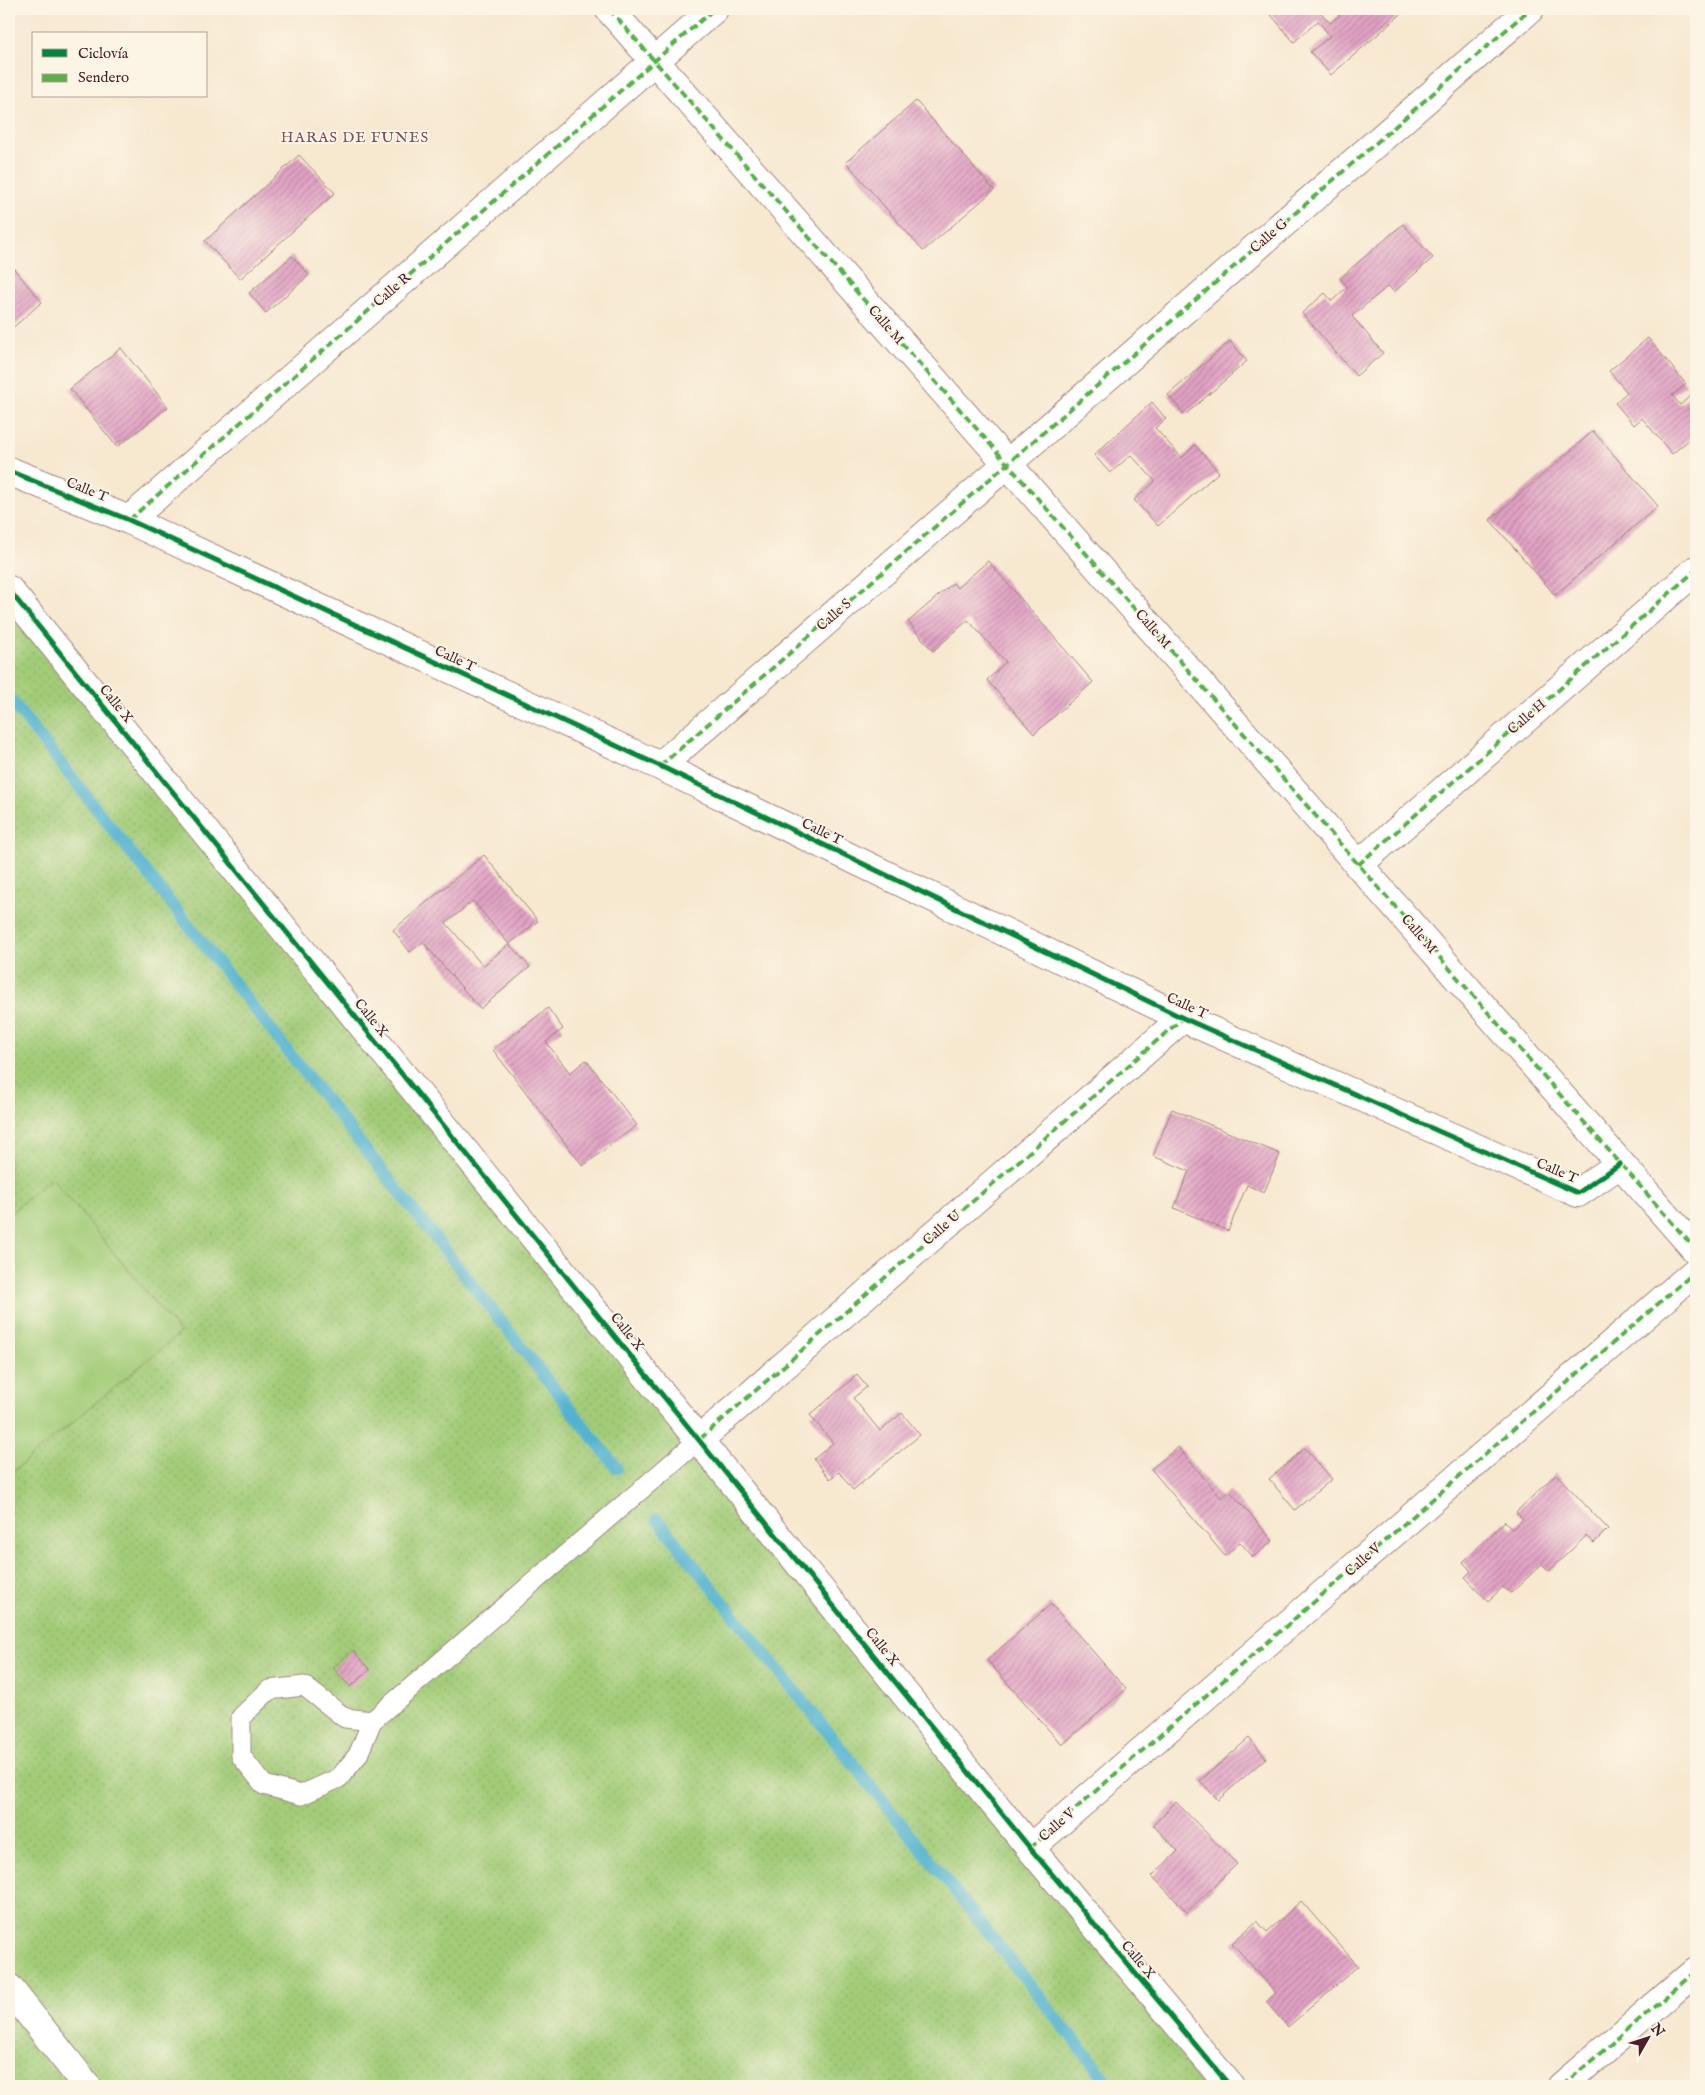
<svg xmlns="http://www.w3.org/2000/svg" width="1705" height="2095" font-family="'IM FELL English',serif">
  <style>
    .grass { fill: url(#grass-dots); stroke: #767652 }
    .pitch { fill: #a2cc78; stroke: #767652 }
    .lines { fill: none; stroke-linecap: round; stroke-linejoin: round }
    .stream { stroke: #51b3d0; stroke-width: 12 }
    .building { fill: url(#building-hatch) }
    .lane-casing { stroke: #a0847e; stroke-width: 21 }
    .street-casing { stroke: #a0847e; stroke-width: 30 }
    .lane { stroke: #fff; stroke-width: 19 }
    .street { stroke: #fff; stroke-width: 28 }
    .quiet { stroke: #57b146; stroke-width: 4; stroke-dasharray: 8 4; stroke-linecap: butt }
    .cycleway-casing { stroke: #fcf5e5; stroke-width: 8 }
    .cycleway { stroke: #00873e; stroke-width: 5 }
    .labels { text-anchor: middle; dominant-baseline: central; stroke-width: 4; stroke-linejoin: round; paint-order: stroke }
    .street-label { font-size: 14px; fill: #4a1f2b; stroke: #fcf5e5 }
    .neighbourhood-label { font-size: 15px; letter-spacing: 1px; fill: #7f4d61; stroke: #fcf5e5 }
  </style>
  <defs>
    <pattern id="grass-dots" width="8" height="8" patternUnits="userSpaceOnUse" patternTransform="scale(1.25)"><rect width="8" height="8" fill="#a2cc78"/><path d="M2 2h.1M6 6h.1" fill="none" stroke="#8daf68" stroke-width="1.8" stroke-linecap="round"/></pattern>
    <pattern id="building-hatch" width="6" height="6" patternUnits="userSpaceOnUse" patternTransform="scale(1.25)"><rect width="6" height="6" fill="#e1a2c4"/><path d="M-1 1l2-2M0 6l6-6M5 7l2-2" fill="none" stroke="#b8839f"/></pattern>
  </defs>
  <rect width="100%" height="100%" fill="#fcf5e5"/>
  <filter id="ink" filterUnits="userSpaceOnUse"><feTurbulence type="fractalNoise" baseFrequency=".02" numOctaves="2"/><feDisplacementMap in="SourceGraphic" scale="10" xChannelSelector="R" yChannelSelector="G"/><feConvolveMatrix kernelMatrix="1 2 1 2 8 2 1 2 1" color-interpolation-filters="sRGB"/></filter>
  <filter id="wash" filterUnits="userSpaceOnUse"><feTurbulence type="fractalNoise" baseFrequency=".0096" numOctaves="4" result="noise"/><feDisplacementMap in="SourceGraphic" scale="20" xChannelSelector="R" yChannelSelector="G"/><feGaussianBlur stdDeviation="1.12" result="paint"/><feColorMatrix in="noise" values="0 0 0 0 0 0 0 0 0 0 0 0 0 0 0 0 0 1.4 0 .05"/><feComposite in="paint" operator="in"/></filter>
  <g filter="url(#wash)">
    <rect width="100%" height="100%" fill="#f7e8d0"/>
    <!-- grass -->
    <path class="grass" d="M9,590L1230,2086H9Z"/>
    <!-- pitch -->
    <path class="pitch" d="M52,1178L180,1333L9,1475V1214Z"/>
    <g class="lines">
      <!-- stream -->
      <path class="stream" d="M9,698L617,1468
        M657,1519L1111,2086"/>
    </g>
    <g id="blocks">
      <!-- building -->
      <path class="building" d="M1266,9H1318L1330,23L1346,9H1407L1331,75L1310,52L1330,36L1318,21L1294,42Z
        M916,101L994,190L923,251L846,162Z
        M299,155L335,193L240,279L205,241Z
        M1403,224L1433,258L1394,292L1388,286L1352,316L1383,353L1356,376L1302,313L1325,293L1332,301L1347,287L1340,278Z
        M292,256L309,275L266,313L249,293Z
        M9,263L42,302L9,331Z
        M1648,338L1686,384L1672,395L1680,405L1696,391V434L1672,454L1642,418L1634,425L1615,403L1627,392L1609,371Z
        M1230,341L1247,361L1185,415L1168,395Z
        M121,348L168,407L117,447L70,389Z
        M1152,402L1166,419L1155,428L1182,458L1195,445L1219,472L1158,526L1134,500L1155,481L1131,455L1110,473L1094,455Z
        M1593,431L1658,506L1555,595L1490,520Z
        M988,561L1093,682L1034,734L987,680L1006,662L968,620L933,651L908,622L953,583L957,588Z
        M484,855L538,921L509,944L473,901L446,923L483,966L509,944L530,967L480,1009L423,942L410,952L393,930Z
        M548,1008L563,1029L546,1042L570,1073L586,1060L637,1125L583,1166L493,1050Z
        M1172,1109L1280,1154L1264,1193L1247,1185L1228,1231L1174,1208L1189,1171L1153,1156Z
        M857,1375L867,1387L853,1398L880,1431L902,1413L920,1435L853,1490L839,1472L830,1479L814,1459L833,1443L810,1415Z
        M1178,1447L1221,1498L1230,1491L1273,1541L1253,1557L1240,1542L1225,1556L1151,1469Z
        M1305,1448L1332,1479L1295,1510L1269,1479Z
        M1556,1474L1608,1529L1594,1543L1586,1536L1549,1571L1542,1564L1511,1593L1503,1587L1488,1601L1465,1577L1471,1571L1463,1562L1505,1521L1512,1529L1523,1519L1516,1512Z
        M1051,1604L1126,1689L1062,1745L987,1660Z
        M353,1650L370,1670L350,1687L333,1668Z
        M1249,1738L1266,1758L1218,1800L1200,1781Z
        M1176,1802L1237,1864L1187,1912L1152,1876L1178,1851L1153,1825Z
        M1301,1901L1358,1966L1288,2027L1266,2002L1276,1993L1232,1943L1257,1921L1267,1932Z"/>
    </g>
  </g>
  <g filter="url(#ink)">
    <use href="#blocks" fill-opacity="0" stroke="#a0847e" stroke-width="1"/>
    <g class="lines">
      <defs>
        <path id="lane" d="M372,1721L345,1718L304,1686L269,1690L241,1717V1756L264,1785L301,1795L339,1778L358,1755L372,1721L700,1439"/>
        <path id="street" d="M609,9L1696,1250
          M9,471L129,520L660,766L1183,1018L1578,1193L1620,1164
          M129,520L714,9
          M9,590L1030,1848L1230,2086
          M660,766L1530,9
          M1358,865L1696,570
          M700,1439L1183,1018
          M1030,1848L1696,1271
          M9,1988L87,2086
          M1562,2086L1696,1971"/>
      </defs>
      <!-- lane casing -->
      <use href="#lane" class="lane-casing"/>
      <!-- street casing -->
      <use href="#street" class="street-casing"/>
      <!-- lane -->
      <use href="#lane" class="lane"/>
      <!-- street -->
      <use href="#street" class="street"/>
      <!-- quiet -->
      <path class="quiet" d="M609,9L1696,1250
        M129,520L714,9
        M660,766L1530,9
        M1358,865L1696,570
        M700,1439L1183,1018
        M1030,1848L1696,1271
        M1562,2086L1696,1971"/>
      <defs>
        <path id="cycleway" d="M9,471L129,520L660,766L1183,1018L1578,1193L1620,1164
          M9,590L1030,1848L1230,2086"/>
      </defs>
      <!-- cycleway casing -->
      <use href="#cycleway" class="cycleway-casing"/>
      <!-- cycleway -->
      <use href="#cycleway" class="cycleway"/>
    </g>
  </g>
  <g class="labels">
    <!-- street labels -->
    <g class="street-label">
      <text transform="translate(1269 236) rotate(-41)">Calle G</text>
      <text transform="translate(392 290) rotate(-41)">Calle R</text>
      <text transform="translate(886 325) rotate(49)">Calle M</text>
      <text transform="translate(87 490) rotate(22)">Calle T</text>
      <text transform="translate(834 615) rotate(-41)">Calle S</text>
      <text transform="translate(1153 629) rotate(49)">Calle M</text>
      <text transform="translate(455 659) rotate(25)">Calle T</text>
      <text transform="translate(116 704) rotate(51)">Calle X</text>
      <text transform="translate(1527 717) rotate(-41)">Calle H</text>
      <text transform="translate(822 832) rotate(26)">Calle T</text>
      <text transform="translate(1419 934) rotate(49)">Calle M</text>
      <text transform="translate(1187 1006) rotate(25)">Calle T</text>
      <text transform="translate(371 1018) rotate(51)">Calle X</text>
      <text transform="translate(1557 1171) rotate(23)">Calle T</text>
      <text transform="translate(942 1228) rotate(-41)">Calle U</text>
      <text transform="translate(627 1332) rotate(51)">Calle X</text>
      <text transform="translate(1363 1560) rotate(-41)">Calle V</text>
      <text transform="translate(882 1647) rotate(51)">Calle X</text>
      <text transform="translate(1057 1825) rotate(-41)">Calle V</text>
      <text transform="translate(1138 1960) rotate(50)">Calle X</text>
    </g>
    <!-- neighbourhood labels -->
    <g class="neighbourhood-label">
      <text x="355" y="137">HARAS DE FUNES</text>
    </g>
  </g>
  <!-- margin -->
  <rect width="1705" height="2095" fill="none" stroke="#fcf5e5" stroke-width="30"/>
  <!-- legend -->
  <rect x="32" y="32" width="175" height="65" fill="#fcf5e5" stroke="#b59f9b"/>
  <rect x="42" y="49" width="25" height="8" fill="#00873e" stroke="#b59f9b"/>
  <text x="78" y="58" font-size="15" fill="#4a1f2b">Ciclovía</text>
  <rect x="42" y="74" width="25" height="8" fill="#57b146" stroke="#b59f9b"/>
  <text x="78" y="82" font-size="15" fill="#4a1f2b">Sendero</text>
  <!-- north arrow -->
  <g transform="translate(1648 2038) rotate(51)" stroke="#fcf5e5" stroke-width="4" paint-order="stroke">
  <path d="M0-4L9 19L0 12L-9 19Z" fill="#4a1f2b"/>
  <text y="-8" font-size="14" font-weight="bold" text-anchor="middle" fill="#4a1f2b">N</text>
  </g>
</svg>
